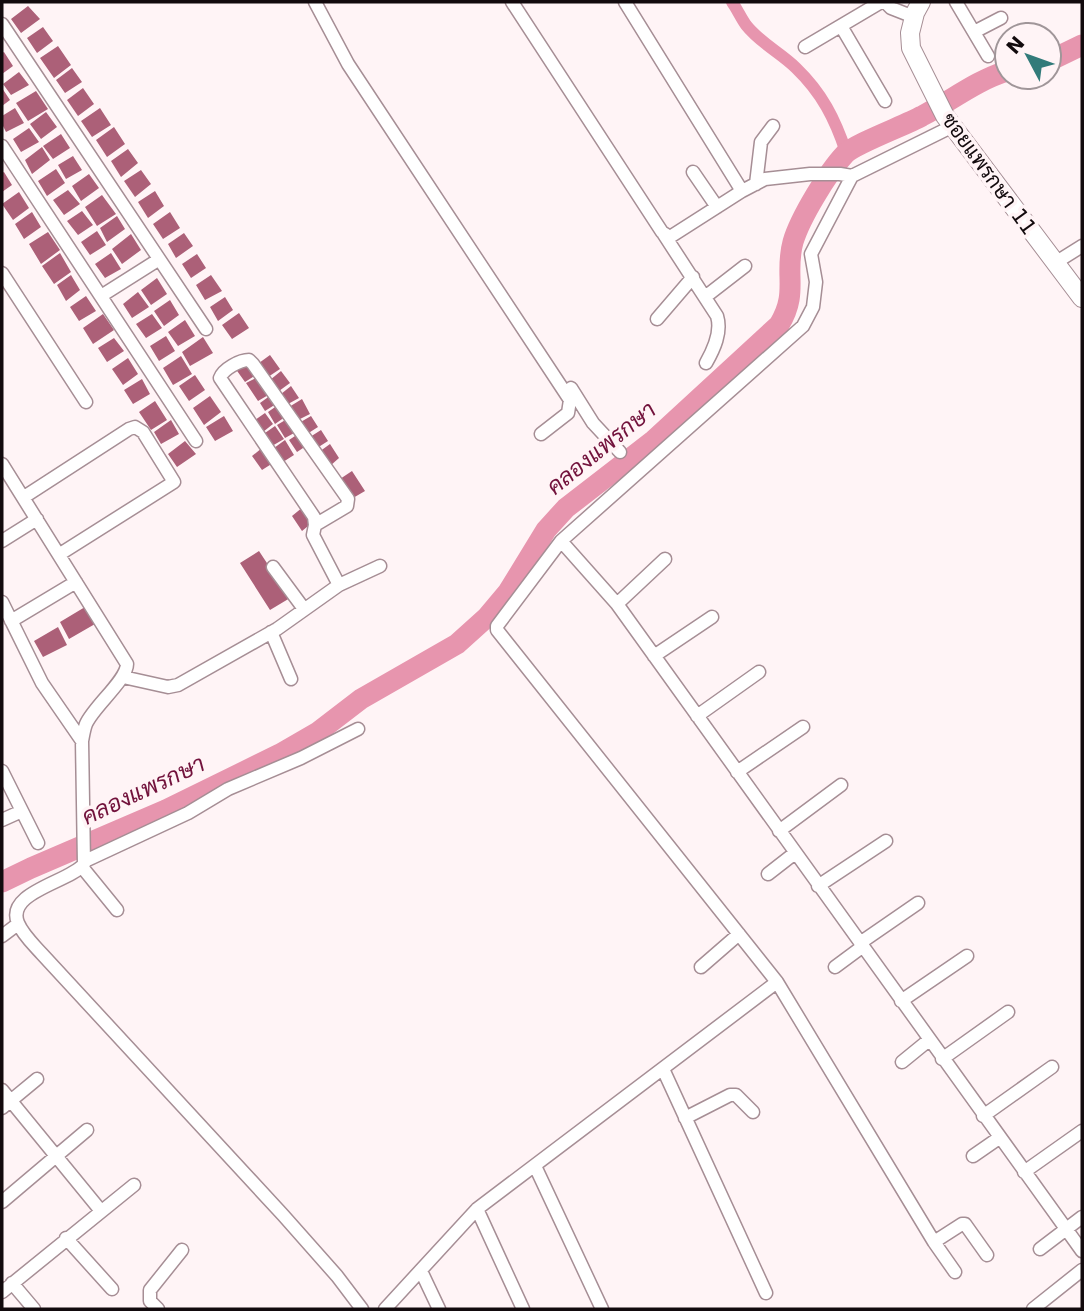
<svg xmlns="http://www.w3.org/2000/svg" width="1084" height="1311" font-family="'DejaVu Sans',Sarabun,sans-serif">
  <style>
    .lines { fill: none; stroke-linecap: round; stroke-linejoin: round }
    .canal { stroke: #e795ae; stroke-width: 12 }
    .river { stroke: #e795ae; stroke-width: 21 }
    .building { fill: #ac6078 }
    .street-casing { stroke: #a68e95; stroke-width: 15 }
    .secondary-casing { stroke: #a68e95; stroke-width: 20 }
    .street { stroke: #fff; stroke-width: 12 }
    .secondary { stroke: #fff; stroke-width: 18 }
    .labels { text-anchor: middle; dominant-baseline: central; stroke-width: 7; stroke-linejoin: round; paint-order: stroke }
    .street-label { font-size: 21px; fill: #120a0d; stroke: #fff4f6 }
    .water-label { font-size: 23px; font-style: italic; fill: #72123c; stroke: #fff4f6 }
  </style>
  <rect width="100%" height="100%" fill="#fff4f6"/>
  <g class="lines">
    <!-- canal -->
    <path class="canal" d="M732,2C737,9 741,18 746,25C760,43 781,53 796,68C822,93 835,119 846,152"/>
    <!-- river -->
    <path class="river" d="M1049,61L1082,45
      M2,882L31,868L166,810L280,754L318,732L361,699L457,644L487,617L508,592L546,530L566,508L654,440L779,325C799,293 784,274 793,242C800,218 828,172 845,154C854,144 906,125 922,116C951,101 975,81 1007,71"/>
  </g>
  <!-- building -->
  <path class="building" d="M28,6L40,19L21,33L11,19Z
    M43,27L53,41L37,53L27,38Z
    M58,46L71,65L54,78L40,58Z
    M4,52L13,66L2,74V53Z
    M72,68L82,82L65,93L56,80Z
    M19,72L29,85L11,95L3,84Z
    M2,88L10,100L2,106Z
    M83,88L94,104L78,116L67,100Z
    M36,91L48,109L28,121L16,103Z
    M15,108L24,123L6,132L2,124V116Z
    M100,108L111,125L92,137L81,121Z
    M46,112L57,127L41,139L30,124Z
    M114,127L125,144L107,157L96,140Z
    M29,128L39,142L21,152L13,139Z
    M61,134L70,148L53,159L43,146Z
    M42,147L50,160L32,174L25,160Z
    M128,149L138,163L121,177L111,161Z
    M73,156L82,170L66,179L58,165Z
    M56,169L65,183L47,196L38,181Z
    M141,170L151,184L135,197L124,181Z
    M4,172L12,185L2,192V173Z
    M89,174L99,188L81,201L72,186Z
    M68,190L80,204L64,215L53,200Z
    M155,191L164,206L148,218L138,202Z
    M19,192L29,208L13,220L2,204Z
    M102,195L116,214L97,226L85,207Z
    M82,211L93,225L78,235L67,221Z
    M32,212L41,227L24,239L15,224Z
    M170,212L180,228L163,239L153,224Z
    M117,216L125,229L107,242L100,228Z
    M97,231L106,245L90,255L81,242Z
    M48,232L60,250L41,264L29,244Z
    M184,233L193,246L176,258L168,244Z
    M131,234L141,250L122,264L112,249Z
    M60,253L71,272L54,284L42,266Z
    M111,253L121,269L105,278L95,264Z
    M197,254L206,268L191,278L182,264Z
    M71,275L80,290L66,301L57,285Z
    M211,275L222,291L205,300L196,285Z
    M157,278L167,294L151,305L141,290Z
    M138,292L149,307L132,318L123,304Z
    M86,296L96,311L79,321L70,307Z
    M225,297L233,310L218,321L210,307Z
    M170,300L179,315L164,326L154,311Z
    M239,313L249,328L232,339L222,325Z
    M103,314L114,330L93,344L83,328Z
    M152,314L162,328L146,338L136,324Z
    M185,320L195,336L178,346L168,332Z
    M166,336L175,351L159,361L150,346Z
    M203,337L213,353L190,366L182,352Z
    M114,338L124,351L107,362L98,348Z
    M270,355L280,369L268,377L259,363Z
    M181,356L192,374L173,385L163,368Z
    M128,358L138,374L123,385L112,369Z
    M246,362L256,375L245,382L235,368Z
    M281,371L290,383L279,391L270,380Z
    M195,375L205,390L189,401L179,386Z
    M258,377L270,394L258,401L246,383Z
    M142,379L150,394L133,404L124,390Z
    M291,386L299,398L288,404L281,394Z
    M271,395L276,404L265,411L260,403Z
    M210,396L221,412L204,425L193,408Z
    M302,399L310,414L298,420L289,407Z
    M155,401L167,420L151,430L139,412Z
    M278,405L285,417L275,424L268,412Z
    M265,413L273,424L263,432L255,420Z
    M224,416L233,431L215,441L206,427Z
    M311,416L318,427L307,434L299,423Z
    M287,419L296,432L285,438L277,425Z
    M171,420L179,434L161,444L154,432Z
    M275,426L284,439L272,446L265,433Z
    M321,430L328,441L317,448L310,437Z
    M298,434L306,446L297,452L289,440Z
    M285,440L294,455L283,462L274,448Z
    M185,441L196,454L177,467L168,454Z
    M330,444L339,458L330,466L319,452Z
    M262,448L273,463L262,470L252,456Z
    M352,471L365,491L353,498L340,479Z
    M303,507L313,522L302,531L292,516Z
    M259,551L290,598L270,610L240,563Z
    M85,607L95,624L69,639L60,622Z
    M58,627L67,645L43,657L34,641Z"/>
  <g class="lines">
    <defs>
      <path id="street" d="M315,2L348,64L570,400L568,413L541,434
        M512,2L662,232L670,237L742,191L765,179L810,174H840L852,176
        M625,2L742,191
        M885,2L891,8L914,17
        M956,2L988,56
        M2,24L206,329
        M841,26L885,101
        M974,32L1001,18
        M805,47L881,2
        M951,127L852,176L811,254L816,282L813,307L803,326L561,541L497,626V630L777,982L934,1242L962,1224H965L987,1255
        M2,146L196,441
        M693,172L717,207
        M756,184L761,142L773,126
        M663,233L717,316C722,332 714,349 706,363
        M1055,263L1082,246
        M2,273L86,402
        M101,296L158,260
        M705,297L745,266
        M657,319L693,277
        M571,388L593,423L620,452
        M2,464L127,664C127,680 94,706 86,724C84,729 83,736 82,741L84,864C70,882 5,892 18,923C23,935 34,945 42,954L283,1215L337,1276L362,1309
        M24,497L129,429L135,427L143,432L174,482L60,554
        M2,541L37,519
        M561,541L617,604L1082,1251
        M273,567L304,609
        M339,585L380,566
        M2,602L42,683L82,741
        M617,604L665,559
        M11,621L76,582
        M271,632L291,679
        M654,656L712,617
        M123,677L168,687L178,685L277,629L339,585L313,535L315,525L314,517L220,378C223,369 240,360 249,360L253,364L348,499L347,506L315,525
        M697,716L759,672
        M2,771L38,843
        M737,772L803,727
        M2,820L22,811
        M779,831L841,785
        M85,861L188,813L228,789L301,758L358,729
        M82,867L117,910
        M768,874L795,853
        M818,886L886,841
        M2,936L18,924
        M860,943L918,903
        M701,967L739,934
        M835,967L862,947
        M901,1001L967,956
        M942,1059L1008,1012
        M902,1062L929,1040
        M663,1069L766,1293
        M2,1090L101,1211
        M2,1108L37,1079
        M983,1116L1052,1067
        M685,1118L730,1095H736L753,1112
        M973,1156L999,1138
        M535,1166L602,1309
        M1024,1172L1082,1131
        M2,1202L87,1130
        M477,1209L523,1309
        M66,1238L112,1289
        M934,1242L955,1272
        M1040,1249L1082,1217
        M421,1271L439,1309
        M12,1283L34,1309
        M2,1292L134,1185
        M158,1309L150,1301V1290L182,1250
        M385,1309L477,1209L777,982
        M1033,1309L1082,1270"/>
      <path id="secondary" d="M921,2L915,13L910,33L911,48L945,116L1082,298"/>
    </defs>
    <!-- street casing -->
    <use href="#street" class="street-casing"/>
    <!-- secondary casing -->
    <use href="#secondary" class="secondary-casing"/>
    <!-- street -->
    <use href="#street" class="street"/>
    <!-- secondary -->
    <use href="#secondary" class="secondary"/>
  </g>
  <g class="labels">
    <!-- street labels -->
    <g class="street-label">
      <text transform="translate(989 174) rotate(54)">ซอยแพรกษา 11</text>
    </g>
    <!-- water labels -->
    <g class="water-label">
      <text transform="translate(601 448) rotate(-39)">คลองแพรกษา</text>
      <text transform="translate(143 790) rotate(-25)">คลองแพรกษา</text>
    </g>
  </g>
  <!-- border -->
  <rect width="1084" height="1311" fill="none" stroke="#120a0d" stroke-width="7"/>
  <!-- north arrow -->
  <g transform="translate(1028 56) rotate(311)"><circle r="33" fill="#fff4f6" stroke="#a09699" stroke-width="2"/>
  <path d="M0-5L12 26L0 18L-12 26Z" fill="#327b7a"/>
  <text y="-10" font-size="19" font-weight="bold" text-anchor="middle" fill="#120a0d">N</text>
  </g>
</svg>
